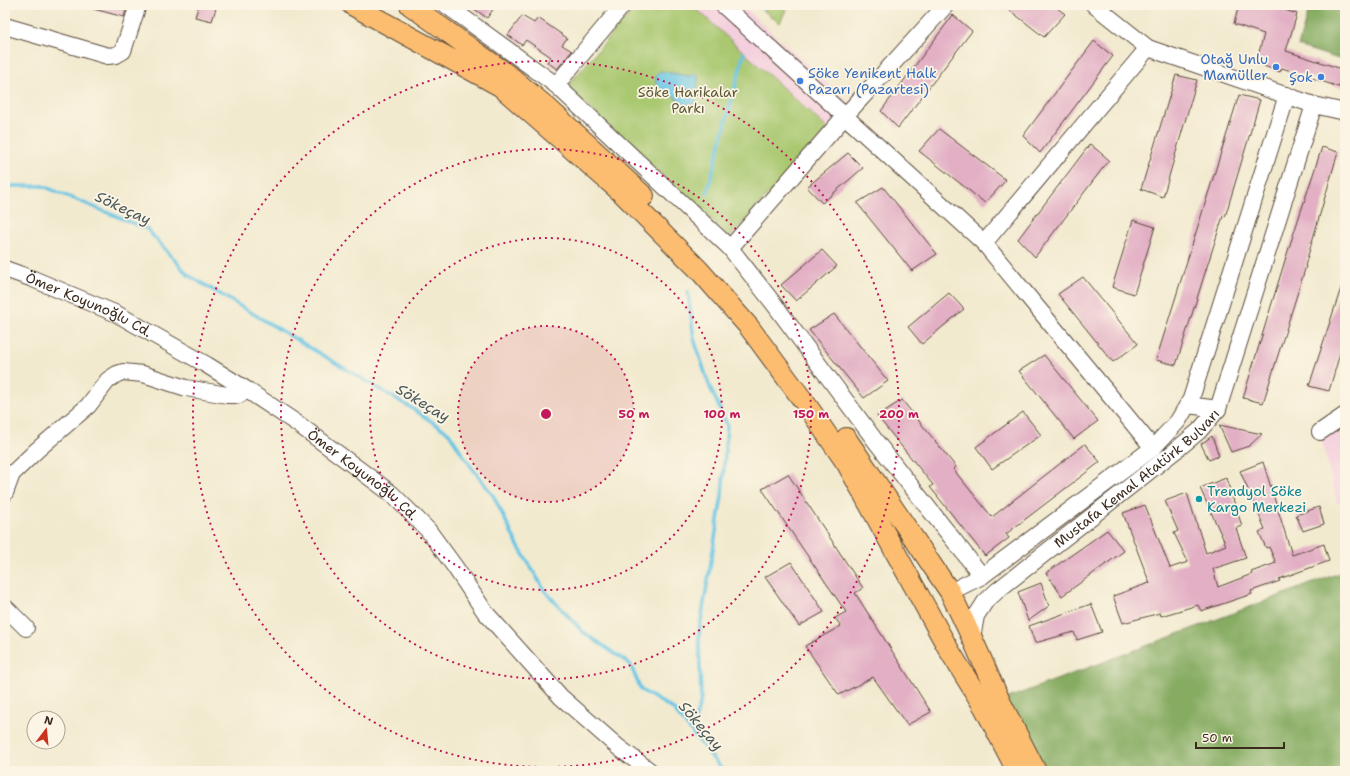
<svg xmlns="http://www.w3.org/2000/svg" width="1350" height="776" font-family="'Shantell Sans',sans-serif">
  <style>
    .built { fill: #f4cfde }
    .green { fill: #a9c870; stroke: #727947 }
    .forest { fill: #86ac62; stroke: #606b40 }
    .water { fill: #66c5e4; stroke: #507881 }
    .lines { fill: none; stroke-linecap: round; stroke-linejoin: round }
    .stream { stroke: #66c5e4; stroke-width: 3.5 }
    .building { fill: #e2afc4 }
    .minor-casing { stroke: #564739; stroke-width: 18 }
    .major-casing { stroke: #564739; stroke-width: 22 }
    .minor { stroke: #fff; stroke-width: 16 }
    .major { stroke: #fcbd6f; stroke-width: 20 }
    .ring { fill: none; stroke: #c2185b; stroke-width: 2; stroke-dasharray: 2 4 }
    .shop-dot { fill: #3f7fe0; stroke: #fcf5e5; stroke-width: 1.5 }
    .culture-dot { fill: #0f9aa8; stroke: #fcf5e5; stroke-width: 1.5 }
    .labels { text-anchor: middle; dominant-baseline: central; stroke-width: 3.5; stroke-linejoin: round; paint-order: stroke }
    .shop-label { font-size: 14px; fill: #366cbe; stroke: #fcf5e5; text-anchor: end }
    .park-label { font-size: 14px; fill: #5c5937; stroke: #fcf5e5 }
    .street-label { font-size: 14px; fill: #3b2a1e; stroke: #fcf5e5 }
    .culture-label { font-size: 14px; fill: #0d838f; stroke: #fcf5e5; text-anchor: start }
    .water-label { font-size: 15px; font-style: italic; fill: #485859; stroke: #fcf5e5 }
    .centre { fill: #c2185b; stroke: #fcf5e5; stroke-width: 2 }
    .ring-label { font-size: 12px; text-anchor: middle; font-weight: bold; fill: #c2185b; stroke: #fcf5e5; stroke-width: 3.5; stroke-linejoin: round; paint-order: stroke }
  </style>
  <rect width="100%" height="100%" fill="#fcf5e5"/>
  <filter id="ink" filterUnits="userSpaceOnUse"><feTurbulence type="fractalNoise" baseFrequency=".025" numOctaves="2"/><feDisplacementMap in="SourceGraphic" scale="8" xChannelSelector="R" yChannelSelector="G"/><feConvolveMatrix kernelMatrix="1 2 1 2 8 2 1 2 1" color-interpolation-filters="sRGB"/></filter>
  <filter id="wash" filterUnits="userSpaceOnUse"><feTurbulence type="fractalNoise" baseFrequency=".012" numOctaves="4" result="noise"/><feDisplacementMap in="SourceGraphic" scale="16" xChannelSelector="R" yChannelSelector="G"/><feGaussianBlur stdDeviation="0.9" result="paint"/><feColorMatrix in="noise" values="0 0 0 0 0 0 0 0 0 0 0 0 0 0 0 0 0 1.4 0 .05"/><feComposite in="paint" operator="in"/></filter>
  <g filter="url(#wash)">
    <rect width="100%" height="100%" fill="#f2eacf"/>
    <!-- built -->
    <path class="built" d="M692,5H741L849,103L828,129Z
      M1345,415V501L1337,503L1320,432Z"/>
    <!-- green -->
    <path class="green" d="M637,5H692L828,129L730,237L573,93L570,83Z
      M756,5H788L780,23Z"/>
    <!-- forest -->
    <path class="forest" d="M1310,5H1345V61L1298,46Z
      M1345,571V771H1036L1000,701Z"/>
    <!-- water -->
    <path class="water" d="M660,71L689,76L698,74C699,78 696,99 695,104L685,105C680,102 676,98 672,95C661,89 654,90 656,75Z"/>
    <g class="lines">
      <!-- stream -->
      <path class="stream" d="M762,9L763,5
        M5,186H43L147,229L188,275L413,409L449,433L467,461L494,497L517,544L545,591L583,632L630,664L641,690L673,709L723,771
        M707,193L744,53
        M688,292L694,339L709,385L727,425L722,496L699,633L701,699L692,732"/>
    </g>
    <g id="blocks">
      <!-- building -->
      <path class="building" d="M90,5H127L124,17L90,8Z
        M199,5H217L212,21L195,17Z
        M469,5H496L487,18Z
        M1003,5H1053L1065,14L1044,37Z
        M1239,5H1270L1297,14L1286,51L1345,70V88L1339,86V87L1282,68L1280,72L1256,63L1264,34L1234,24Z
        M953,15L972,31L898,128L881,111Z
        M522,16L534,23L538,18L567,38L562,45L572,51L557,69L547,62L551,57L526,40L522,45L508,35Z
        M1094,41L1113,56L1040,153L1023,136Z
        M1176,75L1197,80L1163,197L1141,189Z
        M1239,95L1260,100L1225,217L1223,216L1176,365L1156,360Z
        M939,129L1006,180L985,203L919,151Z
        M1090,144L1109,160L1035,257L1018,239Z
        M1322,147L1338,152L1305,266H1306L1263,403L1243,398L1286,257Z
        M848,153L863,168L822,203L807,187Z
        M883,187L937,254L912,271L857,203Z
        M1133,220L1155,227L1134,294L1112,287Z
        M822,250L837,266L796,301L781,285Z
        M1083,277L1138,344L1113,362L1058,294Z
        M1343,282H1345V336L1329,391L1309,386Z
        M949,293L964,309L922,344L908,327Z
        M834,314L888,381L864,398L809,330Z
        M1044,355L1098,421L1074,439L1019,371Z
        M902,400L956,467L953,469L992,517L1085,444L1100,462L1006,534L1009,538L985,556L930,487L933,485L877,416Z
        M1023,412L1041,435L992,469L976,447Z
        M1219,425L1262,434L1249,446L1231,452Z
        M1212,436L1219,456L1209,460L1201,444Z
        M1263,462L1292,555L1324,544L1329,561L1279,579L1280,581L1251,591L1252,594L1201,611L1198,605L1161,616L1160,613L1123,623L1113,596L1149,583L1150,584L1123,513L1145,505L1170,568L1188,562L1174,533L1178,531L1165,501L1187,493L1206,553L1226,545L1200,488L1226,478L1242,526L1236,528L1246,558L1213,569L1218,587L1252,574L1251,572L1276,563L1269,547L1266,548L1259,532L1265,529L1240,471Z
        M788,474L863,588L855,593L931,712L907,725L873,677L839,695L805,646L841,626L835,618L846,612L762,489Z
        M1319,507L1324,524L1303,531L1296,515Z
        M1107,530L1124,551L1062,596L1046,573Z
        M791,562L824,612L799,626L765,577Z
        M1041,583L1049,606L1028,621L1018,592Z
        M1091,604L1102,632L1077,640L1074,632L1035,643L1029,626Z"/>
    </g>
  </g>
  <g filter="url(#ink)">
    <use href="#blocks" fill-opacity="0" stroke="#564739" stroke-width="1"/>
    <g class="lines">
      <defs>
        <g id="minor">
          <path d="M446,5L556,85L730,248L774,304L877,443L982,576"/>
          <path d="M723,5L984,243L1153,448"/>
          <path d="M1094,5L1148,48L1314,105L1345,112"/>
          <path d="M5,26L108,56L116,55L123,51L138,5"/>
          <path d="M556,85L623,5"/>
          <path d="M984,243L1148,48"/>
          <path d="M730,248L845,116L946,5"/>
          <path id="s1" d="M5,269L33,279L117,314L207,365L247,390L298,424L392,494L428,530L455,567L485,612L561,697L618,747L650,771"/>
          <path d="M1188,405L1218,409"/>
          <path d="M1320,432L1345,415"/>
          <path d="M5,493L12,474L37,450L88,406L108,380L117,374L123,372L143,374L186,388L227,395H239L247,390"/>
          <path d="M950,592L982,576L1153,448L1178,421L1191,399L1287,95"/>
          <path d="M5,607L26,628"/>
          <path id="s2" d="M972,638L976,616L985,602L998,590L1175,451L1199,431L1218,409L1314,105"/>
        </g>
        <path id="major" d="M352,5L500,86L622,193L699,270L749,327L808,407L847,464L949,650L984,707L1017,771
          M410,5L512,78L549,109L644,196
          M846,438L950,592L972,638L1000,701L1036,771"/>
      </defs>
      <!-- minor casing -->
      <use href="#minor" class="minor-casing"/>
      <!-- major casing -->
      <use href="#major" class="major-casing"/>
      <!-- minor -->
      <use href="#minor" class="minor"/>
      <!-- major -->
      <use href="#major" class="major"/>
    </g>
  </g>
  <!-- distance rings -->
  <circle cx="546" cy="414" r="88" fill="#c2185b" fill-opacity=".12"/>
  <g class="ring">
    <circle cx="546" cy="414" r="88"/>
    <circle cx="546" cy="414" r="176"/>
    <circle cx="546" cy="414" r="265"/>
    <circle cx="546" cy="414" r="353"/>
  </g>
  <!-- markers -->
  <g class="shop-dot">
    <circle cx="1276" cy="67" r="4"/>
    <circle cx="1321" cy="77" r="4"/>
    <circle cx="800" cy="81" r="4"/>
  </g>
  <circle class="culture-dot" cx="1199" cy="499" r="4"/>
  <g class="labels">
    <!-- shop labels -->
    <g class="shop-label">
      <text x="1268" y="59">Otağ Unlu<tspan x="1268" dy="16">Mamüller</tspan></text>
      <text x="808" y="73" text-anchor="start">Söke Yenikent Halk<tspan x="808" dy="16">Pazarı (Pazartesi)</tspan></text>
      <text x="1313" y="77">Şok</text>
    </g>
    <!-- park labels -->
    <g class="park-label">
      <text x="688" y="92">Söke Harikalar<tspan x="688" dy="16">Parkı</tspan></text>
    </g>
    <!-- street labels -->
    <g class="street-label">
      <text stroke="none"><textPath href="#s1" startOffset="91">Ömer Koyunoğlu Cd.</textPath></text>
      <text stroke="none"><textPath href="#s1" startOffset="415">Ömer Koyunoğlu Cd.</textPath></text>
      <text stroke="none"><textPath href="#s2" startOffset="235">Mustafa Kemal Atatürk Bulvarı</textPath></text>
    </g>
    <!-- culture labels -->
    <g class="culture-label">
      <text x="1207" y="491">Trendyol Söke<tspan x="1207" dy="16">Kargo Merkezi</tspan></text>
    </g>
    <!-- water labels -->
    <g class="water-label">
      <text transform="translate(123 208) rotate(25)">Sökeçay</text>
      <text transform="translate(423 403) rotate(31)">Sökeçay</text>
      <text transform="translate(701 726) rotate(50)">Sökeçay</text>
    </g>
  </g>
  <circle cx="546" cy="414" r="6" class="centre"/>
  <g class="ring-label">
    <text x="634" y="418">50 m</text>
    <text x="722" y="418">100 m</text>
    <text x="811" y="418">150 m</text>
    <text x="899" y="418">200 m</text>
  </g>
  <!-- margin -->
  <rect width="1350" height="776" fill="none" stroke="#fcf5e5" stroke-width="20"/>
  <!-- north arrow -->
  <g transform="translate(46 730) rotate(16)"><circle r="19" fill="#fcf5e5" stroke="#afa495"/>
  <path d="M0-3L7 15L0 10L-7 15Z" fill="#c8321e"/>
  <text y="-6" font-size="11" font-weight="bold" text-anchor="middle" fill="#3b2a1e">N</text>
  </g>
  <!-- scale -->
  <path d="M1196 742v6h88v-6" fill="none" stroke="#3b2a1e" stroke-width="2"/>
  <text x="1202" y="742" font-size="12" fill="#3b2a1e" stroke="#fcf5e5" stroke-width="3" paint-order="stroke">50 m</text>
</svg>
